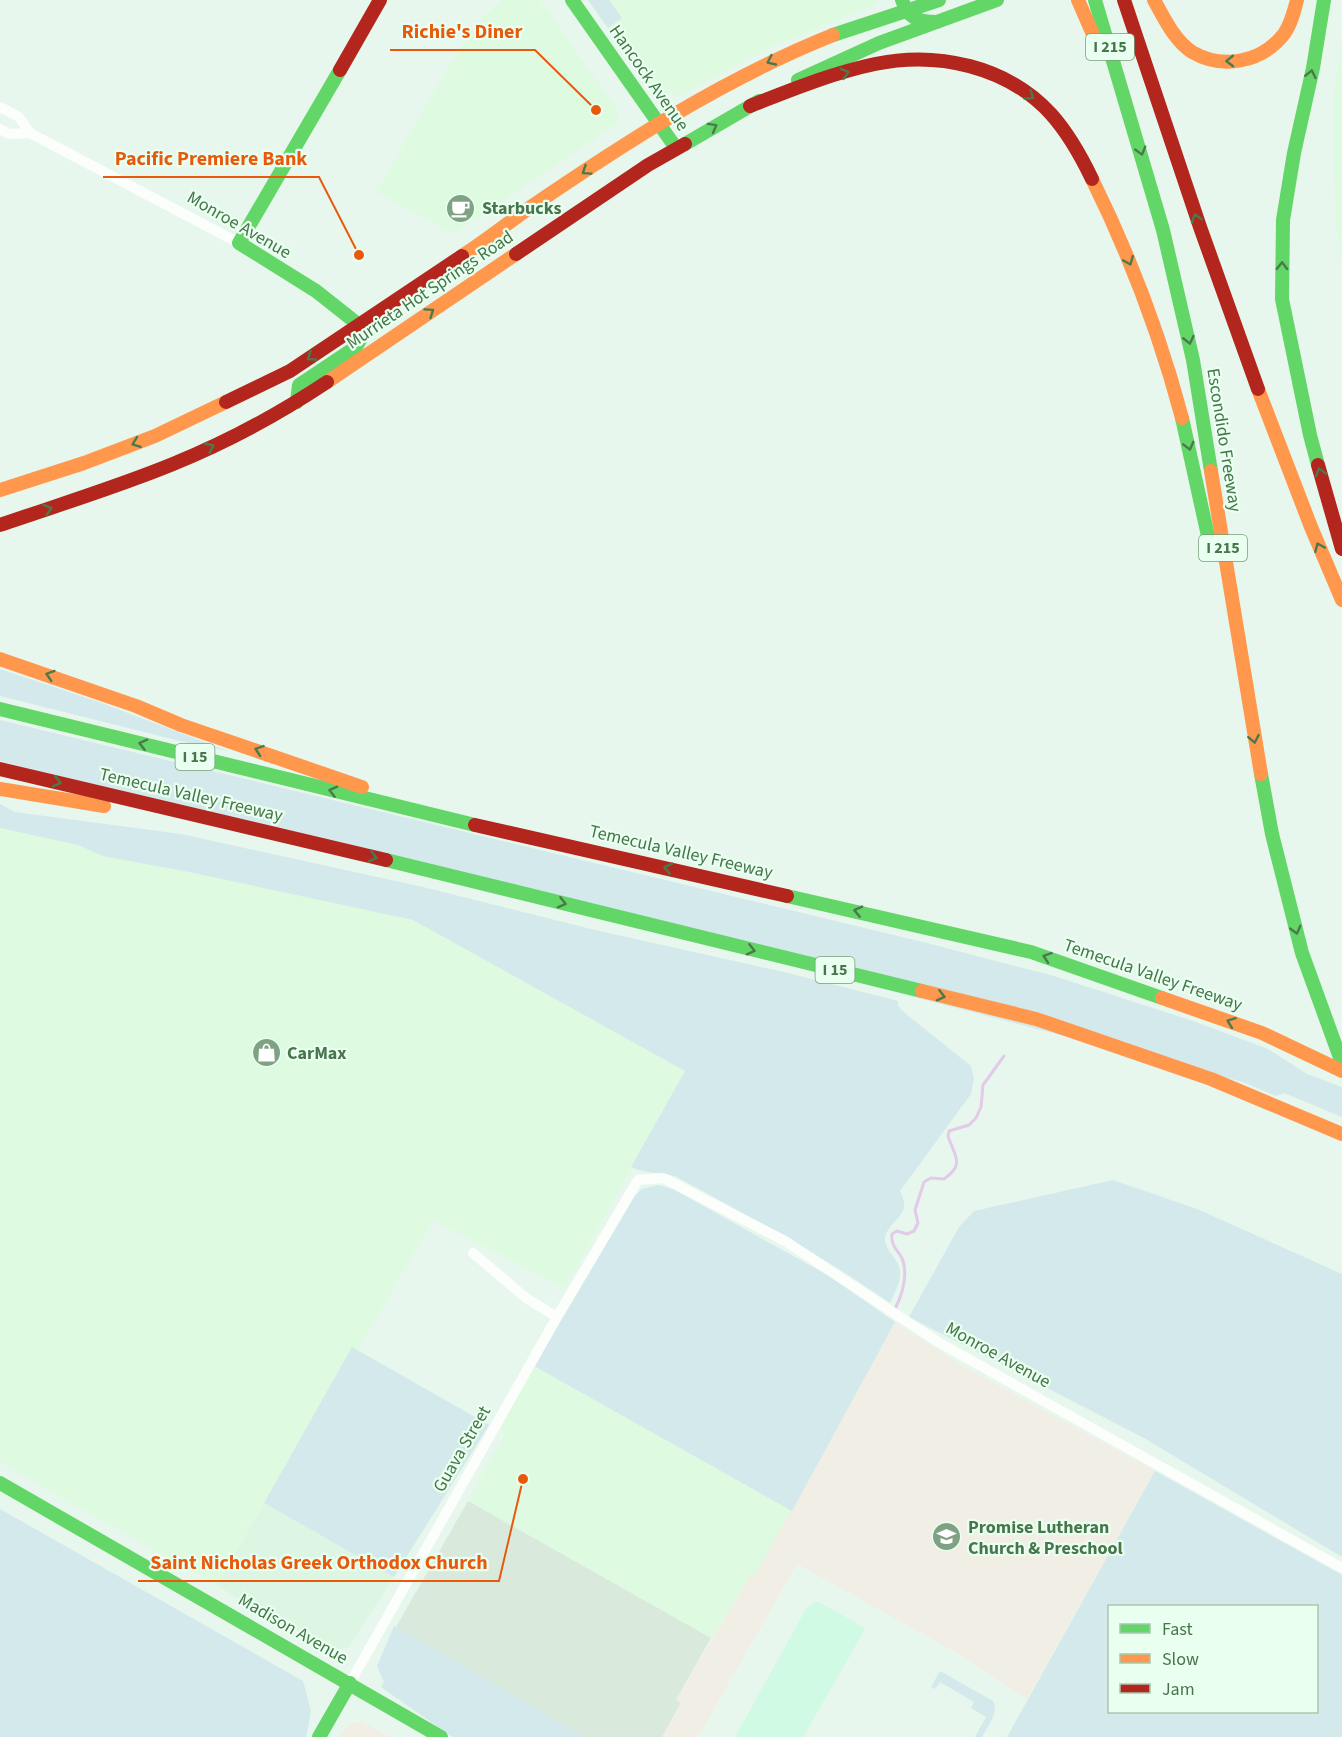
<svg xmlns="http://www.w3.org/2000/svg" width="1342" height="1737" font-family="'Source Sans 3',sans-serif">
  <style>
    .residential { fill: #ddf6e4 }
    .commercial { fill: #defae0 }
    .industrial { fill: #d9eadd }
    .education { fill: #f1efe5 }
    .green { fill: #d3e9eb; fill-rule: evenodd }
    .sand { fill: #d0fae3 }
    .lines { fill: none; stroke-linecap: round; stroke-linejoin: round }
    .stream { stroke: #e2cae8; stroke-width: 3 }
    .street { stroke: #fcfefc; stroke-width: 10 }
    .fast { stroke: #63d668; stroke-width: 14 }
    .slow { stroke: #ff974d; stroke-width: 14 }
    .jam { stroke: #b3261e; stroke-width: 14 }
    .oneway { stroke: #497a4c }
    .labels { text-anchor: middle; dominant-baseline: central; stroke-width: 4.5; stroke-linejoin: round; paint-order: stroke }
    .shield { fill: #e9fff0; stroke: #789e7c; stroke-width: 1.5 }
    .shield-label { font-size: 16px; font-weight: bold; fill: #48754b }
    .street-label { font-size: 18px; fill: #48754b; stroke: #e9fff0 }
    .poi-label { font-size: 18px; font-weight: bold; fill: #48754b; stroke: #e9fff0; text-anchor: start }
    .leader { fill: none; stroke: #e8590c; stroke-width: 2 }
    .callout-dot { fill: #e8590c; stroke: #e9fff0; stroke-width: 2 }
    .callout-label { font-size: 20px; text-anchor: middle; font-weight: bold; fill: #e8590c; stroke: #e9fff0; stroke-width: 4.5; stroke-linejoin: round; paint-order: stroke }
  </style>
  <rect width="100%" height="100%" fill="#e8f7ed"/>
  <!-- residential -->
  <path class="residential" d="M264,1503L394,1577L349,1647L331,1651L217,1586Z"/>
  <!-- commercial -->
  <path class="commercial" d="M502,0H540L618,111L616,124L453,234L377,192L431,96L479,21Z
    M588,0H876L878,4L773,46L677,97L675,94L656,91L652,93Z
    M1342,40V261L1336,226L1333,130L1334,90Z
    M0,828L78,845L103,856L189,872L413,920L685,1071L565,1288L433,1220L358,1350L352,1347L217,1586L0,1462Z
    M534,1366L792,1511L755,1576L751,1574L711,1638L468,1501L504,1435L501,1427Z"/>
  <!-- industrial -->
  <path class="industrial" d="M468,1501L711,1638L676,1700L681,1703L662,1737H585L396,1627Z"/>
  <!-- education -->
  <path class="education" d="M895,1322L963,1366L1155,1471L1027,1699L955,1652L797,1564L698,1737H662L681,1703L676,1700L751,1574L755,1575Z
    M362,1721L390,1737H338L350,1724Z"/>
  <!-- green -->
  <path class="green" d="M588,0H609L622,18L608,28Z
    M0,669L99,702L228,751L180,741L0,696Z
    M0,720L927,943L1054,976L1193,1021L1268,1049L1307,1074L1342,1087V1117L1284,1093L1276,1096L1243,1082L0,761Z
    M0,804L15,812L181,834L423,887L595,930L788,973L898,1001V1005L901,1010L971,1066L974,1079L971,1094L900,1191C914,1215 890,1219 885,1237C883,1249 899,1259 900,1271C901,1282 894,1294 890,1303C822,1255 748,1216 675,1176C661,1172 645,1174 631,1167L685,1071L413,920L189,872L103,856L78,845L0,828Z
    M1113,1180L1197,1209L1342,1274V1557L1144,1438L909,1317L959,1227L974,1211Z
    M658,1185L673,1189L829,1276L895,1322L792,1511L534,1366L635,1196L642,1189Z
    M352,1347L489,1425L394,1577L264,1503Z
    M1155,1471L1342,1575V1737H1007ZM1110,1606H1316V1712H1110Z
    M0,1509L303,1681L311,1711L306,1737H0Z
    M394,1626L396,1627L585,1737H452L381,1687L384,1682L377,1666Z
    M940,1671L993,1701C999,1713 988,1726 982,1737H975L986,1717L971,1708L974,1702L940,1682L935,1689L931,1687Z"/>
  <!-- sand -->
  <path class="sand" d="M815,1602H819L860,1625L864,1628V1631L803,1737H735L806,1609Z"/>
  <g class="lines">
    <!-- stream -->
    <path class="stream" d="M895,1309C902,1295 908,1278 903,1261C900,1251 890,1247 892,1234L897,1231L907,1234L914,1231L918,1223L915,1210L924,1182L931,1178L944,1179C966,1164 954,1155 948,1136L949,1131L969,1125L976,1118L981,1107L983,1085L1004,1056"/>
    <!-- street -->
    <path class="street" d="M0,107L19,117L30,133L239,243
      M0,129L9,134L30,133
      M473,1253L526,1298L557,1317
      M350,1683L557,1317L638,1180L663,1178L785,1241L938,1342L1342,1568"/>
    <!-- fast -->
    <path class="fast" d="M572,0L676,148
      M902,0C908,19 919,22 937,22
      M1095,0L1163,230L1193,360L1211,471
      M833,35L939,0
      M340,70L239,243L316,291L359,325
      M798,80L879,43L997,0
      M685,144L759,101
      M297,402L299,385L356,347L364,333L359,325
      M1182,418L1208,536
      M1318,465L1310,435L1282,299L1283,220L1294,153L1313,68L1324,0
      M0,709L475,825
      M1261,774L1272,834L1302,953L1342,1063
      M386,860L922,991
      M787,896L1031,952L1162,998
      M0,1483L441,1737
      M319,1737L350,1683"/>
    <!-- slow -->
    <path class="slow" d="M1078,0L1101,53
      M1154,0C1164,18 1174,40 1192,52C1223,70 1262,62 1284,34C1291,24 1294,12 1297,0
      M1092,179C1130,256 1160,335 1182,418
      M462,256C484,242 504,226 525,211C623,144 723,79 833,35
      M327,382L516,254
      M1258,389L1311,527L1342,600
      M1211,471L1261,774
      M0,490L84,463L155,436L226,402
      M0,659L136,706L181,725L362,787
      M0,789L104,806
      M922,991L1036,1019L1211,1079L1342,1134
      M1162,998L1262,1033L1342,1071"/>
    <!-- jam -->
    <path class="jam" d="M1124,0L1200,227L1258,389
      M340,70L380,0
      M750,106C791,90 832,73 875,64C937,51 1007,66 1051,114C1068,133 1081,156 1092,179
      M516,254L648,165L685,144
      M226,402L290,371L462,256
      M1318,465L1342,549
      M0,525C58,505 117,487 173,464C227,442 279,414 327,382
      M0,769L386,860
      M475,825L787,896"/>
  </g>
  <!-- one-way arrows -->
  <defs><path id="oneway-chevron" d="M-2-3.5L2.5 0L-2 3.5" fill="none" stroke-width="1.6" stroke-linecap="round" stroke-linejoin="round" transform="scale(1.5)"/></defs>
  <g class="oneway">
    <use href="#oneway-chevron" transform="translate(771 61) rotate(155)"/>
    <use href="#oneway-chevron" transform="translate(1230 61) rotate(179)"/>
    <use href="#oneway-chevron" transform="translate(845 73) rotate(-16)"/>
    <use href="#oneway-chevron" transform="translate(1311 74) rotate(-78)"/>
    <use href="#oneway-chevron" transform="translate(1030 96) rotate(35)"/>
    <use href="#oneway-chevron" transform="translate(713 127) rotate(-29)"/>
    <use href="#oneway-chevron" transform="translate(1141 151) rotate(74)"/>
    <use href="#oneway-chevron" transform="translate(586 171) rotate(146)"/>
    <use href="#oneway-chevron" transform="translate(1196 218) rotate(-108)"/>
    <use href="#oneway-chevron" transform="translate(1129 261) rotate(68)"/>
    <use href="#oneway-chevron" transform="translate(1282 266) rotate(-89)"/>
    <use href="#oneway-chevron" transform="translate(430 312) rotate(-34)"/>
    <use href="#oneway-chevron" transform="translate(1189 340) rotate(77)"/>
    <use href="#oneway-chevron" transform="translate(311 357) rotate(146)"/>
    <use href="#oneway-chevron" transform="translate(136 443) rotate(160)"/>
    <use href="#oneway-chevron" transform="translate(1189 446) rotate(76)"/>
    <use href="#oneway-chevron" transform="translate(210 447) rotate(-25)"/>
    <use href="#oneway-chevron" transform="translate(1320 472) rotate(-106)"/>
    <use href="#oneway-chevron" transform="translate(48 509) rotate(-18)"/>
    <use href="#oneway-chevron" transform="translate(1319 547) rotate(-113)"/>
    <use href="#oneway-chevron" transform="translate(50 675) rotate(-162)"/>
    <use href="#oneway-chevron" transform="translate(1254 739) rotate(79)"/>
    <use href="#oneway-chevron" transform="translate(143 744) rotate(-166)"/>
    <use href="#oneway-chevron" transform="translate(259 750) rotate(-161)"/>
    <use href="#oneway-chevron" transform="translate(57 782) rotate(13)"/>
    <use href="#oneway-chevron" transform="translate(333 791) rotate(-166)"/>
    <use href="#oneway-chevron" transform="translate(373 857) rotate(14)"/>
    <use href="#oneway-chevron" transform="translate(668 868) rotate(-167)"/>
    <use href="#oneway-chevron" transform="translate(562 903) rotate(14)"/>
    <use href="#oneway-chevron" transform="translate(858 911) rotate(-167)"/>
    <use href="#oneway-chevron" transform="translate(1296 930) rotate(75)"/>
    <use href="#oneway-chevron" transform="translate(751 950) rotate(14)"/>
    <use href="#oneway-chevron" transform="translate(1047 957) rotate(-161)"/>
    <use href="#oneway-chevron" transform="translate(941 996) rotate(14)"/>
    <use href="#oneway-chevron" transform="translate(1231 1022) rotate(-159)"/>
  </g>
  <!-- icons -->
  <defs>
    <symbol id="cafe-disc" viewBox="-11 -11 22 22"><circle r="9.5" fill="#80a284" stroke="#e9fff0"/><path d="M-5.5-4.5H6V0H3Q3 3.5 0 3.5H-2.5Q-5.5 3.5-5.5 0ZM3-3.2v2h1.7v-2ZM-6 4.5H4V6H-6Z" fill="#fff"/></symbol>
    <symbol id="shop-disc" viewBox="-11 -11 22 22"><circle r="9.5" fill="#80a284" stroke="#e9fff0"/><path d="M-5-2.5h2.3a2.7 3.5 0 0 1 5.4 0H5L5.5 6h-11ZM-1.5-2.5h3a1.5 2.3 0 0 0-3 0Z" fill="#fff"/></symbol>
    <symbol id="school-disc" viewBox="-11 -11 22 22"><circle r="9.5" fill="#80a284" stroke="#e9fff0"/><path d="M0-5L7-2L0 1L-7-2ZM-4 1L0 2.5L4 1V4Q0 6-4 4Z" fill="#fff"/></symbol>
  </defs>
  <g fill-rule="evenodd">
    <use href="#cafe-disc" x="444" y="192" width="33" height="33"/>
    <use href="#shop-disc" x="250" y="1036" width="33" height="33"/>
    <use href="#school-disc" x="930" y="1520" width="33" height="33"/>
  </g>
  <g class="labels">
    <!-- shield labels -->
    <g class="shield">
      <rect x="1086" y="34" width="48" height="26" rx="4.5"/>
      <rect x="1199" y="535" width="48" height="26" rx="4.5"/>
      <rect x="175.5" y="744" width="39" height="26" rx="4.5"/>
      <rect x="815.5" y="957" width="39" height="26" rx="4.5"/>
    </g>
    <g class="shield-label">
      <text x="1110" y="47">I 215</text>
      <text x="1223" y="548">I 215</text>
      <text x="195" y="757">I 15</text>
      <text x="835" y="970">I 15</text>
    </g>
    <!-- street labels -->
    <g class="street-label">
      <text transform="translate(649 78) rotate(55)">Hancock Avenue</text>
      <text transform="translate(239 225) rotate(30)">Monroe Avenue</text>
      <text transform="translate(430 290) rotate(-34)">Murrieta Hot Springs Road</text>
      <text transform="translate(1224 440) rotate(81)">Escondido Freeway</text>
      <text transform="translate(191 795) rotate(13)">Temecula Valley Freeway</text>
      <text transform="translate(681 852) rotate(13)">Temecula Valley Freeway</text>
      <text transform="translate(1153 975) rotate(19)">Temecula Valley Freeway</text>
      <text transform="translate(998 1355) rotate(29)">Monroe Avenue</text>
      <text transform="translate(462 1449) rotate(-60)">Guava Street</text>
      <text transform="translate(293 1629) rotate(30)">Madison Avenue</text>
    </g>
    <!-- poi labels -->
    <g class="poi-label">
      <text x="482" y="208">Starbucks</text>
      <text x="287" y="1053">CarMax</text>
      <text x="968" y="1527">Promise Lutheran<tspan x="968" dy="21">Church &amp; Preschool</tspan></text>
    </g>
  </g>
  <!-- callouts -->
  <path class="leader" d="M596 110L535 50H390M359 255L319 177H103M523 1479L499 1581H138"/>
  <g class="callout-dot">
    <circle cx="596" cy="110" r="6"/>
    <circle cx="359" cy="255" r="6"/>
    <circle cx="523" cy="1479" r="6"/>
  </g>
  <g class="callout-label">
    <text x="462" y="38">Richie's Diner</text>
    <text x="211" y="165">Pacific Premiere Bank</text>
    <text x="319" y="1569">Saint Nicholas Greek Orthodox Church</text>
  </g>
  <!-- legend -->
  <rect x="1108" y="1605" width="210" height="108" fill="#e9fff0" stroke="#a9c8ae" stroke-width="1.5"/>
  <rect x="1120" y="1624" width="30" height="9" fill="#63d668" stroke="#a9c8ae" stroke-width="1.5"/>
  <text x="1162" y="1635" font-size="18" fill="#48754b">Fast</text>
  <rect x="1120" y="1654" width="30" height="9" fill="#ff974d" stroke="#a9c8ae" stroke-width="1.5"/>
  <text x="1162" y="1665" font-size="18" fill="#48754b">Slow</text>
  <rect x="1120" y="1684" width="30" height="9" fill="#b3261e" stroke="#a9c8ae" stroke-width="1.5"/>
  <text x="1162" y="1695" font-size="18" fill="#48754b">Jam</text>
</svg>
